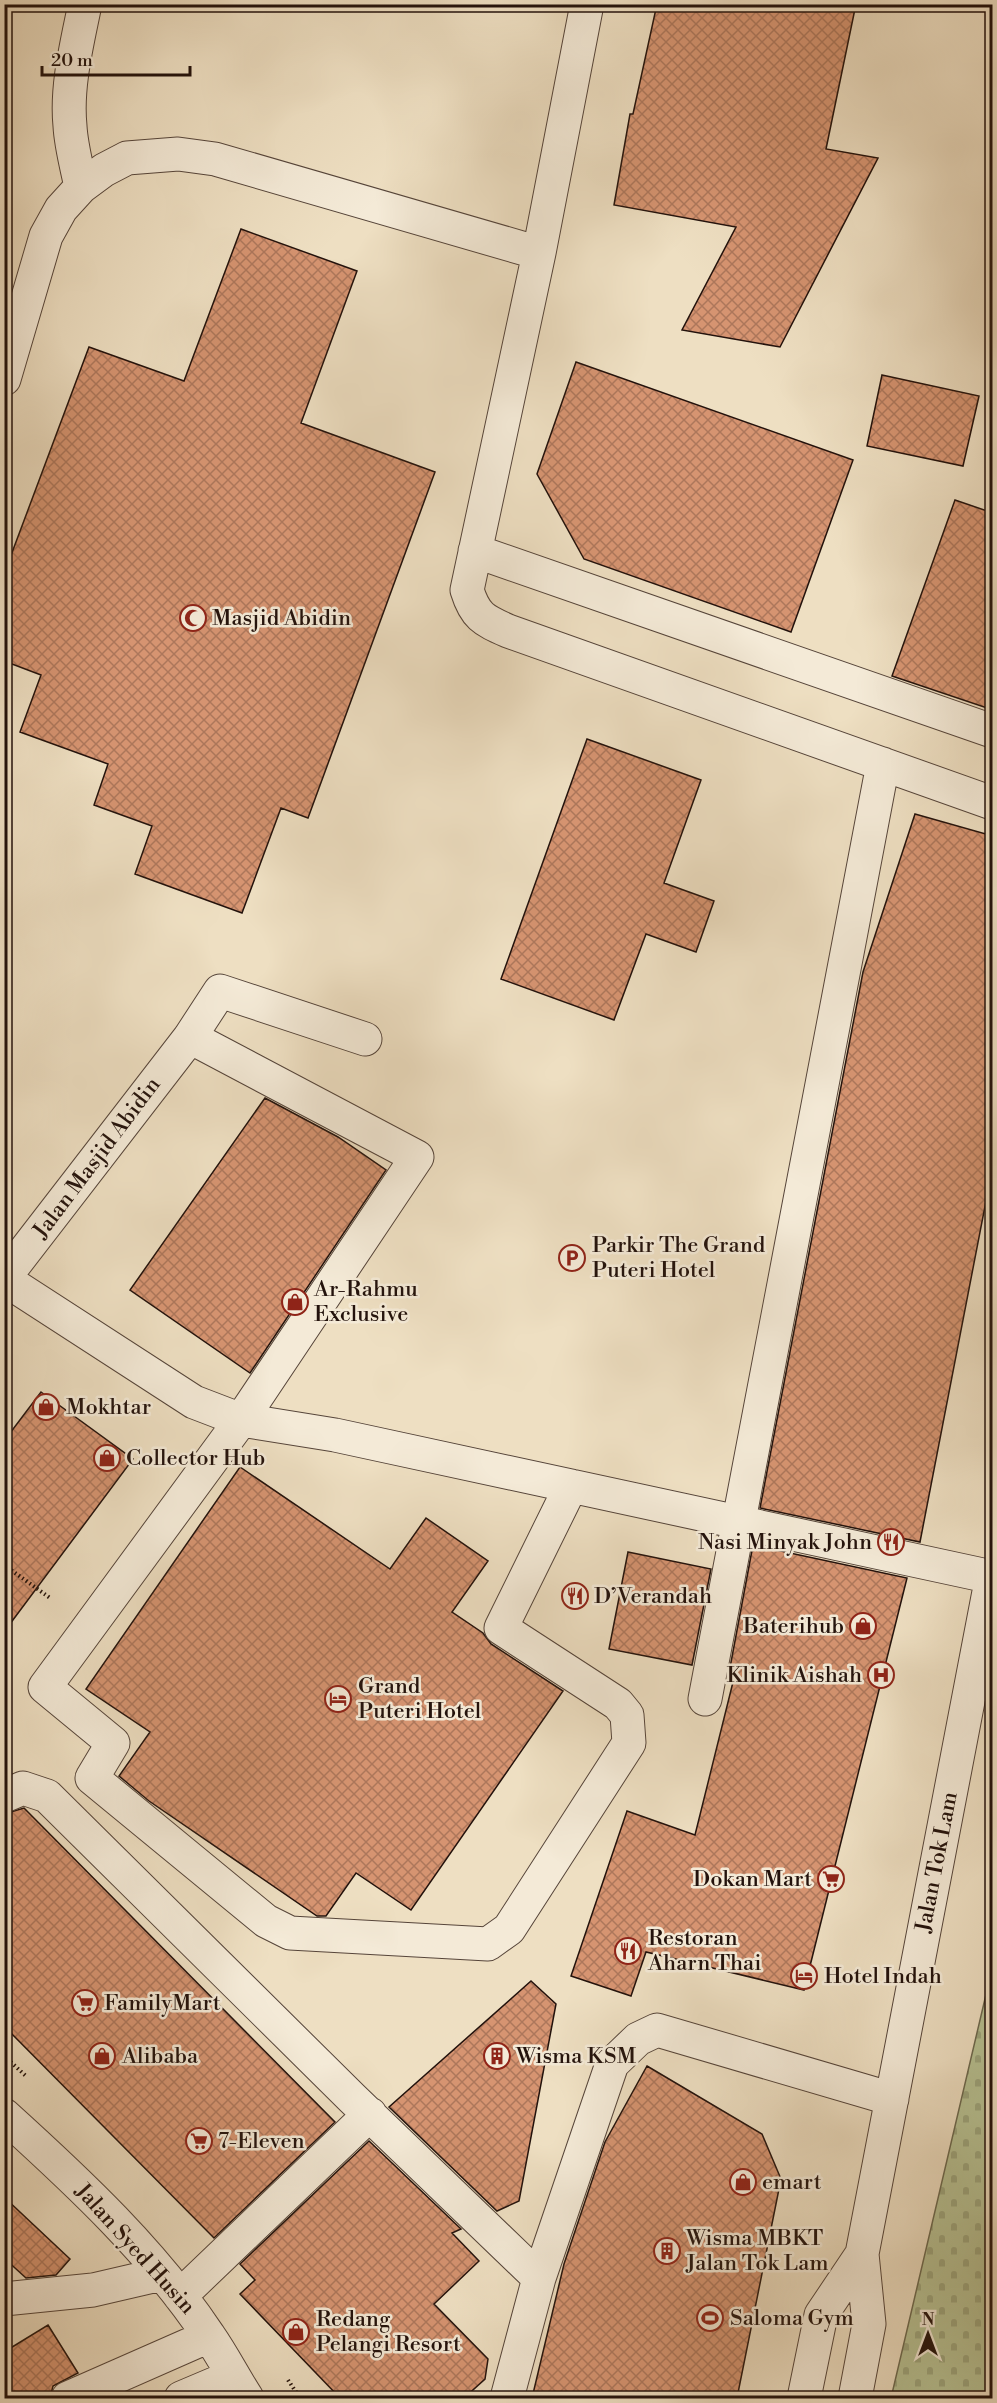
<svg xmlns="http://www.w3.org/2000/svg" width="997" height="2403" font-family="'Libre Bodoni',serif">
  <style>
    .cemetery { fill: url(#cemetery-stones); stroke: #6d6a50; stroke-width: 1.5 }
    .building { fill: url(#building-cross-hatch); stroke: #23120c; stroke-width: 1.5 }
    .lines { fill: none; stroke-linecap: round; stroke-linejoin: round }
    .minor-casing { stroke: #56453a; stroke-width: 35 }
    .path { stroke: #23120c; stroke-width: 4; stroke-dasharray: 1.5 3; stroke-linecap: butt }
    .minor { stroke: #f4ead7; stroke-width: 33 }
    .labels { text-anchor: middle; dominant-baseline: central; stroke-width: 5; stroke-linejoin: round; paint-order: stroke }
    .poi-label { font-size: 22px; fill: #23120c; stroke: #f4ead7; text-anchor: start }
    .street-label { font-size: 22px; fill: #23120c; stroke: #f4ead7 }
  </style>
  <defs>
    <pattern id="cemetery-stones" width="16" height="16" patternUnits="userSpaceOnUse" patternTransform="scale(1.5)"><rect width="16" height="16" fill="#b7c294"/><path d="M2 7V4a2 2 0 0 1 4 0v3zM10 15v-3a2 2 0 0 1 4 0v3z" fill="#9da67e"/></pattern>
    <pattern id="building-cross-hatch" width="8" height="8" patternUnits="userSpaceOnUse" patternTransform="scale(1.5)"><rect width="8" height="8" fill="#d69471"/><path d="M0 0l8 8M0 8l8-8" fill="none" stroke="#ad775b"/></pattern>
  </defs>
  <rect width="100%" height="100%" fill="#eedfc2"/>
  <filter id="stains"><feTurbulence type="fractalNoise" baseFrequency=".00333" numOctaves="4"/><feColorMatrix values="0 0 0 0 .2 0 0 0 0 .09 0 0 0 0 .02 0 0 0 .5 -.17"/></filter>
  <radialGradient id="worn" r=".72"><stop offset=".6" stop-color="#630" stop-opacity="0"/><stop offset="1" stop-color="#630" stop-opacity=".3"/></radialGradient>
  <!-- cemetery -->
  <path class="cemetery" d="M992,1969V2398H891Z"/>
  <!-- building -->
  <path class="building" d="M657,4H856L826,149L878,158L780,347L682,330L736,227L614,205L630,114H633Z
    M241,229L357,271L301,423L435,472L308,818L281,808L242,913L135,874L152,826L94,805L108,764L20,732L41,675L4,661V574L89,347L184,381Z
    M576,362L853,460L791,632L584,559L537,474Z
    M882,375L979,396L963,466L867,446Z
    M955,500L993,513V710L892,676Z
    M587,739L701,780L664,883L714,901L696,952L646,934L614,1020L501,979Z
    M915,814L993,836V1165L920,1542L760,1508L863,972Z
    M265,1098L338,1137L386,1170L250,1373L130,1290Z
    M41,1392L133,1459L4,1632V1441Z
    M240,1467L390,1569L426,1518L488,1561L452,1612L483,1633L491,1644L563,1691L411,1910L356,1873L326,1916H317L149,1801L119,1776L150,1732L86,1689Z
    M753,1545L907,1578L804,1990L646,1952L631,1996L571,1976L627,1811L695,1835L735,1674L729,1673Z
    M628,1552L711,1569L692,1665L609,1649Z
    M24,1808L335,2122L214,2238L4,2026V1814Z
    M531,1981L556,2004L519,2201L497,2211L389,2107Z
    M647,2066L762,2134L781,2179L737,2398H532L564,2264L605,2142Z
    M369,2141L461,2229L452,2233L479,2261L434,2304L488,2359L485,2379L464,2398H340L240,2294L255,2280L240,2264Z
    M4,2197L70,2259L56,2275L26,2278L4,2258Z
    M48,2325L78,2373L53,2386L50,2398H4V2352Z"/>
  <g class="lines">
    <defs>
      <path id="minor" d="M587,4L539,253L467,590C475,616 483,620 508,631L992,803
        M81,187C77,167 71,146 70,126C66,86 77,44 85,4
        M4,379L46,236L61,209L81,187L104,170L127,158L178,154L215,159L539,253
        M475,551L992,731
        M190,1037L417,1157L241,1420L45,1687L113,1743L92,1778L266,1921L290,1933L488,1944L509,1929L629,1743L627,1715L618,1704L501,1628L571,1486
        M4,1278L190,1037L220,991L365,1039
        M4,1279L194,1402L241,1420L335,1435L992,1577
        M705,1699L883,764
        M4,1796L23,1788L47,1796L352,2098L539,2278
        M4,2115C78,2182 154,2253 209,2336C223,2356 234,2378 247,2398
        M180,2296L370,2114
        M4,2299L93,2290L162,2274
        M68,2398L209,2336
        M181,2398L233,2376
        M507,2398L539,2278L612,2064L638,2039L657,2030L892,2099
        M804,2398L821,2315L862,2254
        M855,2398L869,2324L862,2254L992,1576"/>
    </defs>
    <!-- minor casing -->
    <use href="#minor" class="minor-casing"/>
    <!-- path -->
    <path class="path" d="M4,1565L50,1598
      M4,2056L26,2076
      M288,2380L300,2398"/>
    <!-- minor -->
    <use href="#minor" class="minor"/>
  </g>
  <!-- icons -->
  <defs>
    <symbol id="mosque-ring" viewBox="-11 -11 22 22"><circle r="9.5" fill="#f4ead7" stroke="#8f2418" stroke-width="1.5"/><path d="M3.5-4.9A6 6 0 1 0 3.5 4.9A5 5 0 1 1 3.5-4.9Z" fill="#8f2418"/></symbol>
    <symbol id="parking-ring" viewBox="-11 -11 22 22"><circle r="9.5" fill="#f4ead7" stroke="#8f2418" stroke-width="1.5"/><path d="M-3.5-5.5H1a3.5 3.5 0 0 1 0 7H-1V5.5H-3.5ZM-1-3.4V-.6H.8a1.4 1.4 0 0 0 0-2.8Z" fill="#8f2418"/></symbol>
    <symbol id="shop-ring" viewBox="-11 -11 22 22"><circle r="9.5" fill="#f4ead7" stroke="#8f2418" stroke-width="1.5"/><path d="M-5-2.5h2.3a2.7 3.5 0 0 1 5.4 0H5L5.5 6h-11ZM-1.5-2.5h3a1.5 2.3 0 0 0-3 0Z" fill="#8f2418"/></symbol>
    <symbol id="restaurant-ring" viewBox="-11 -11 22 22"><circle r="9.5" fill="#f4ead7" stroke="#8f2418" stroke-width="1.5"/><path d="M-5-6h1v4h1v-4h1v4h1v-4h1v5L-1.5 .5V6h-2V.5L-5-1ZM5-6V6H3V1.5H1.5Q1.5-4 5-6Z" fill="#8f2418"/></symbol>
    <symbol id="hospital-ring" viewBox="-11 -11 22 22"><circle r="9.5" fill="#f4ead7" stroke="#8f2418" stroke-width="1.5"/><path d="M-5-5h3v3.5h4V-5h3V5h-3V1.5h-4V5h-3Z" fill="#8f2418"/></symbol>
    <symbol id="hotel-ring" viewBox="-11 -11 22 22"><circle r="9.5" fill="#f4ead7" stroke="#8f2418" stroke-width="1.5"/><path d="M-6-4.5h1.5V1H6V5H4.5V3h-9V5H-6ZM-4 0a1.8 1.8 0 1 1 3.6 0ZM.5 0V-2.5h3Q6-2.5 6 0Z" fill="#8f2418"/></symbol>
    <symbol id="supermarket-ring" viewBox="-11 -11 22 22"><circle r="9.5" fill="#f4ead7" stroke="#8f2418" stroke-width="1.5"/><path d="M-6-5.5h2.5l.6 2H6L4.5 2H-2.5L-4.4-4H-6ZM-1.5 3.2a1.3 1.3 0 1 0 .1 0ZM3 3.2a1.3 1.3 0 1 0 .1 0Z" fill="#8f2418"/></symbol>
    <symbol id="building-ring" viewBox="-11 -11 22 22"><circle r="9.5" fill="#f4ead7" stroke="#8f2418" stroke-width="1.5"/><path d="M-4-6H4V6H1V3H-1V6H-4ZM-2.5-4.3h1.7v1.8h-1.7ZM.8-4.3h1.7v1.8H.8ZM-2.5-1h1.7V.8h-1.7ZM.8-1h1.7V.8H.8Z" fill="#8f2418"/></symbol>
    <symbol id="stadium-ring" viewBox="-11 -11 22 22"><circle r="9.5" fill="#f4ead7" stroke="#8f2418" stroke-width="1.5"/><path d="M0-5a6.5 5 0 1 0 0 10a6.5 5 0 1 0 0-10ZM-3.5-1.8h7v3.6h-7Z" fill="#8f2418"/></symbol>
  </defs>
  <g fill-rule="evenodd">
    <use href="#mosque-ring" x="178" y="603" width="30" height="30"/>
    <use href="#parking-ring" x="557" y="1243" width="30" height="30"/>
    <use href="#shop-ring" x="280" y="1287" width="30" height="30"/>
    <use href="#shop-ring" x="31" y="1392" width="30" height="30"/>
    <use href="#shop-ring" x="92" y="1443" width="30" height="30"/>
    <use href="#restaurant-ring" x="876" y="1527" width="30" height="30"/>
    <use href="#restaurant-ring" x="560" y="1581" width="30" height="30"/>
    <use href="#shop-ring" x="848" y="1611" width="30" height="30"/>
    <use href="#hospital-ring" x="866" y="1660" width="30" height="30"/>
    <use href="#hotel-ring" x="323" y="1684" width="30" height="30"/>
    <use href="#supermarket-ring" x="816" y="1864" width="30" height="30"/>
    <use href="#restaurant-ring" x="613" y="1936" width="30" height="30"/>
    <use href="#hotel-ring" x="789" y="1961" width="30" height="30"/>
    <use href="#supermarket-ring" x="70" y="1988" width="30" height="30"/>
    <use href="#shop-ring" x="87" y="2041" width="30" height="30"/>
    <use href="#building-ring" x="482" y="2041" width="30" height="30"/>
    <use href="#supermarket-ring" x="184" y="2126" width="30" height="30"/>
    <use href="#shop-ring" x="728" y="2167" width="30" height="30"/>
    <use href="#building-ring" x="652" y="2236" width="30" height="30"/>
    <use href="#stadium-ring" x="695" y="2303" width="30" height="30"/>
    <use href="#shop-ring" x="281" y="2317" width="30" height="30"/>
  </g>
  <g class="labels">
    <!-- poi labels -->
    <g class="poi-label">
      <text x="212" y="618">Masjid Abidin</text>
      <text x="592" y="1245">Parkir The Grand<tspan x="592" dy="25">Puteri Hotel</tspan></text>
      <text x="314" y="1289">Ar-Rahmu<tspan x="314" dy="25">Exclusive</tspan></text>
      <text x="66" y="1407">Mokhtar</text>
      <text x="126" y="1458">Collector Hub</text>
      <text x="872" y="1542" text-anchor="end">Nasi Minyak John</text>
      <text x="594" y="1596">D’Verandah</text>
      <text x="844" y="1626" text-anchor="end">Baterihub</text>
      <text x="862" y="1675" text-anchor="end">Klinik Aishah</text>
      <text x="358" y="1686">Grand<tspan x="358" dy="25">Puteri Hotel</tspan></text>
      <text x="812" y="1879" text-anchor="end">Dokan Mart</text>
      <text x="648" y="1938">Restoran<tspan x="648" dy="25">Aharn Thai</tspan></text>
      <text x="824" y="1976">Hotel Indah</text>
      <text x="104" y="2003">FamilyMart</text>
      <text x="122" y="2056">Alibaba</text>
      <text x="516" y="2056">Wisma KSM</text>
      <text x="218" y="2141">7-Eleven</text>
      <text x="762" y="2182">emart</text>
      <text x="686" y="2238">Wisma MBKT<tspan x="686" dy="25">Jalan Tok Lam</tspan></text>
      <text x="730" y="2318">Saloma Gym</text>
      <text x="316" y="2319">Redang<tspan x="316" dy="25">Pelangi Resort</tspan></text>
    </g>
    <!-- street labels -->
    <g class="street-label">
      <text transform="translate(97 1158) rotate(-53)">Jalan Masjid Abidin</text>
      <text transform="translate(937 1862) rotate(-79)">Jalan Tok Lam</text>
      <text transform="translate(135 2249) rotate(48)">Jalan Syed Husin</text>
    </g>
  </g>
  <!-- margin -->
  <rect width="997" height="2403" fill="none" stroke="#eedfc2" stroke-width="24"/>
  <rect x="6" y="6" width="985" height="2391" fill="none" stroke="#23120c" stroke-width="3"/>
  <rect x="12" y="12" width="973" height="2379" fill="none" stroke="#23120c" stroke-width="1.5"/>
  <!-- north arrow -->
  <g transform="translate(928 2334)" stroke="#f4ead7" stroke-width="4.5" paint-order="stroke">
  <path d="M0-4.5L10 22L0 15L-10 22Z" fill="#23120c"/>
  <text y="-9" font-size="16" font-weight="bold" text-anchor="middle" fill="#23120c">N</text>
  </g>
  <!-- scale -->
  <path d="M42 66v9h148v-9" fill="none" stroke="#23120c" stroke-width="3"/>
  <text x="51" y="66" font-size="18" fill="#23120c" stroke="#f4ead7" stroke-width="4.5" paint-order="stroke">20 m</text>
  <rect width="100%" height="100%" filter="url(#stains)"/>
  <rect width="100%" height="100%" fill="url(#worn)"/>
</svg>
